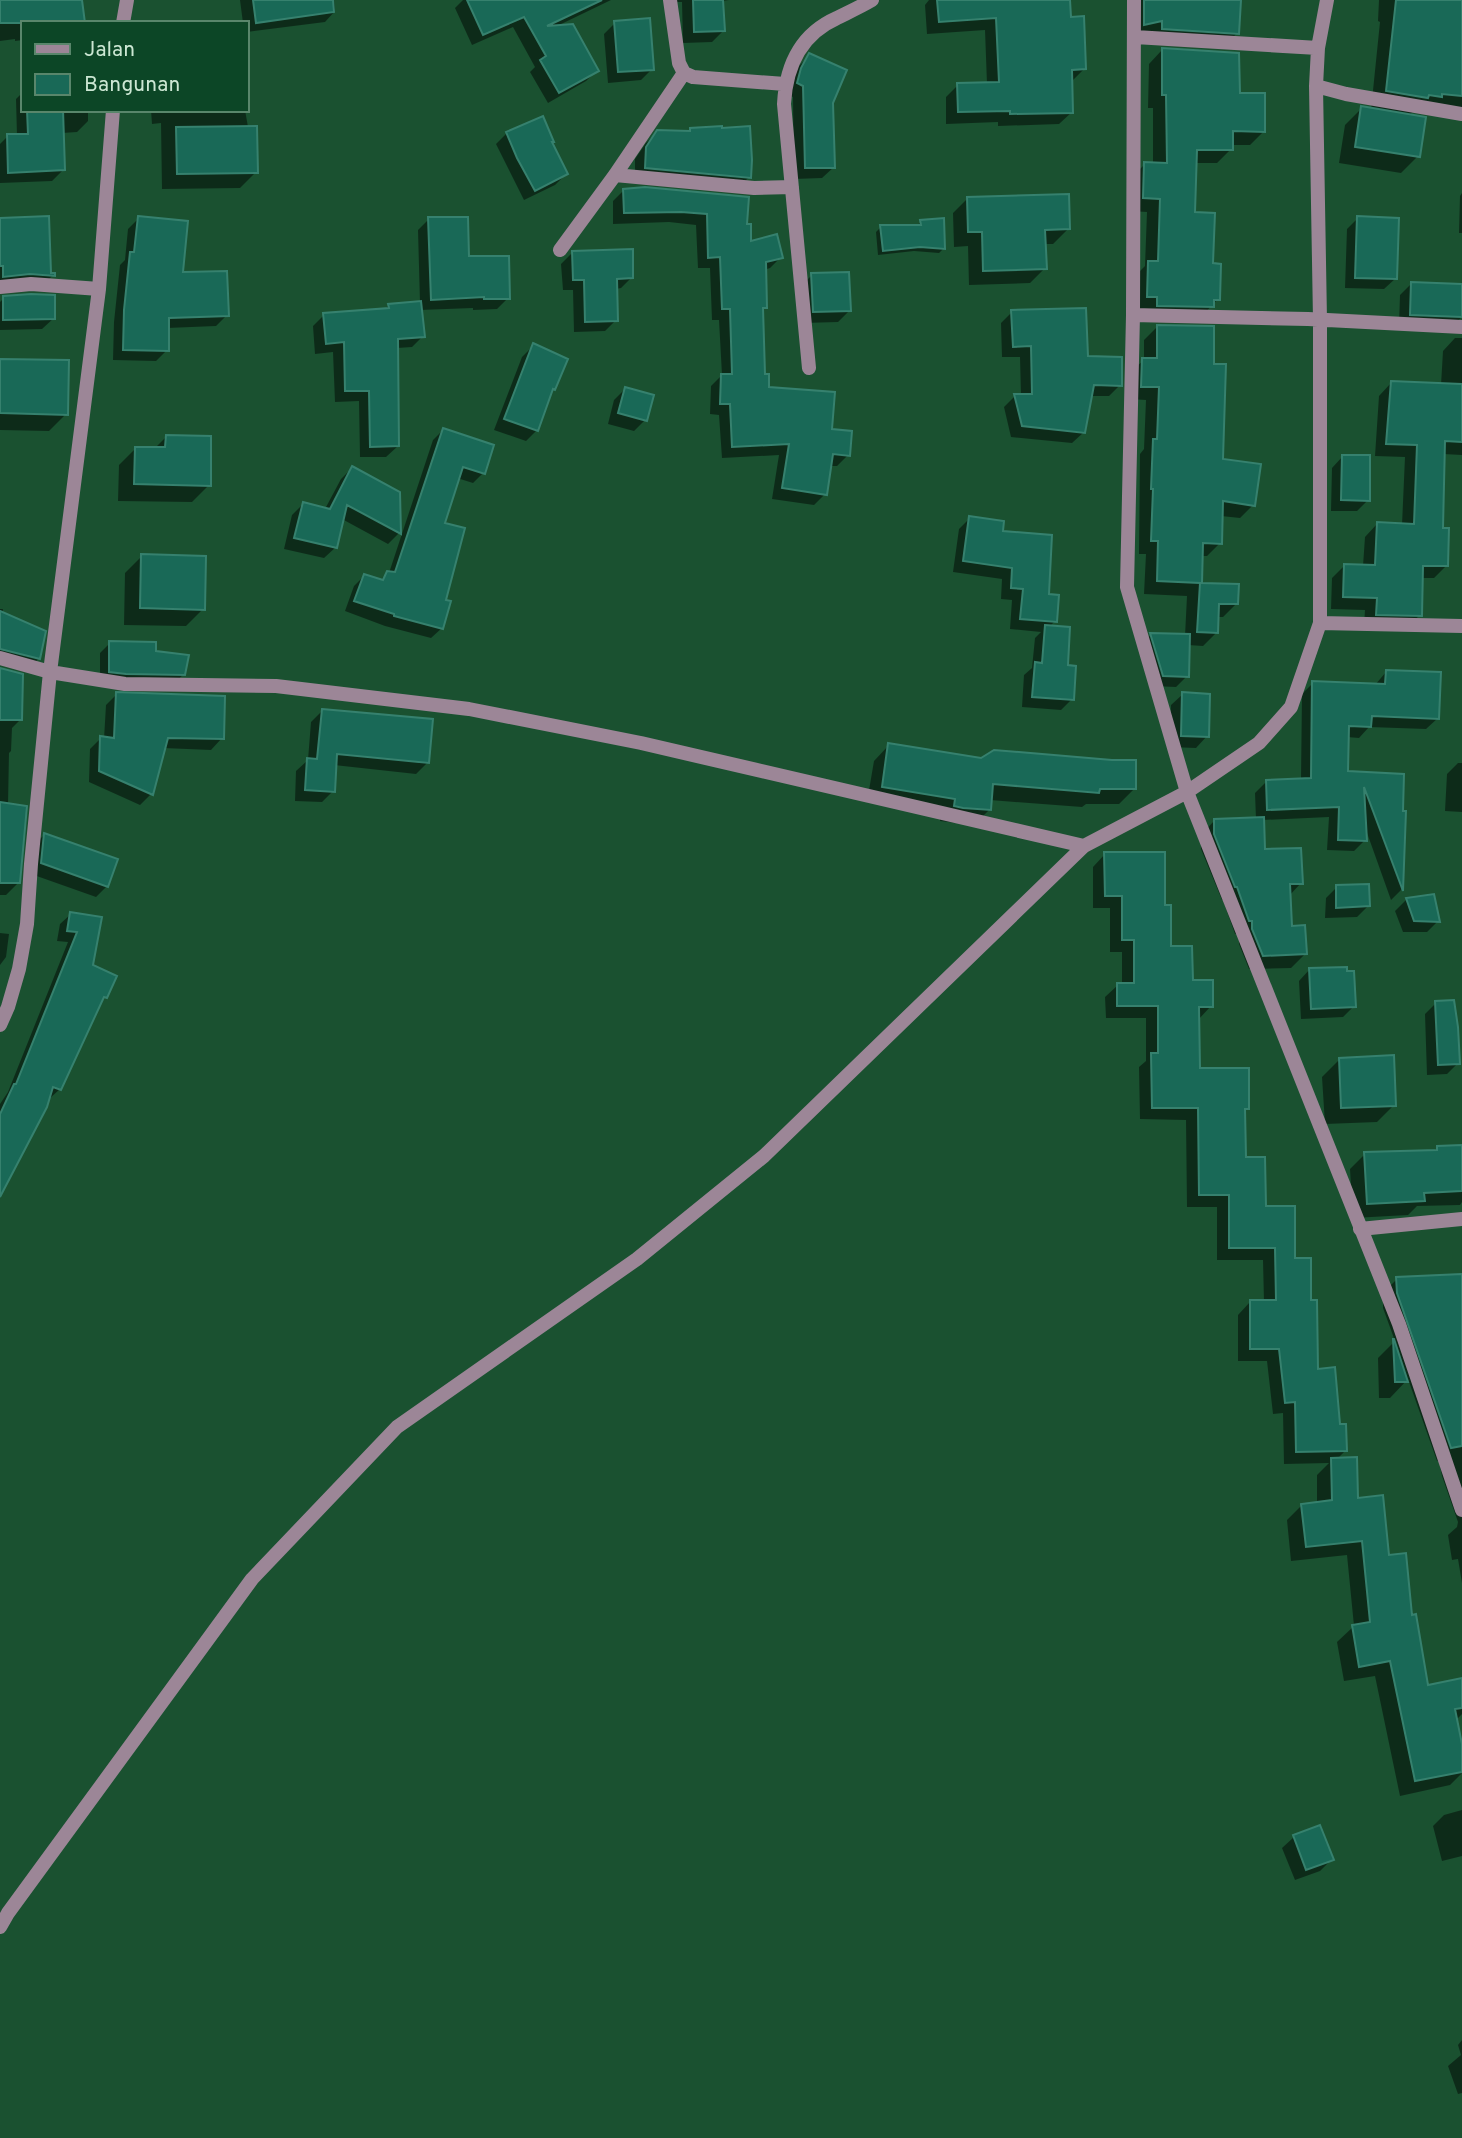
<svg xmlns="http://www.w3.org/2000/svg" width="1462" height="2138" font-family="Overpass,sans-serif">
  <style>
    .shadow { fill: #0007 }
    .building { fill: #196957; stroke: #36816e; stroke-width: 2 }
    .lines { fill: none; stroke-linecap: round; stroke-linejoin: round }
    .street { stroke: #9c8697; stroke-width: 14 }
  </style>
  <rect width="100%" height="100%" fill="#1a5130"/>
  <!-- shadow -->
  <path class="shadow" d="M0,0H80L23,23V40L15,41V39L0,41Z
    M240,0H334L335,11L325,22L247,32V23H243Z
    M463,0H611L555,27L597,70L586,81L548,103L530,72L535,67L513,27L472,45L455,8Z
    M676,0H729L722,1L723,31L712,42L683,43L682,2H676Z
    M929,0H1068L1070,19L1084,69L1071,82L1072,112L1059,124L998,126V122L946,124V97L958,85L987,84L985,30L927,34L925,5Z
    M1131,0H1240L1237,33L1226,44L1151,40L1152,31L1134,35Z
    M1379,0H1455L1462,50V112L1414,111L1408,116L1418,156L1401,173L1339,163L1345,125L1362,108L1371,110L1380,22L1378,21Z
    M615,23L652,69L641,80L608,83L604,34Z
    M1162,50L1238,95L1264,131L1250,145H1231V149L1217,163H1195L1193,214L1212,265L1218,299L1198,320L1134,310L1135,276L1145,266L1147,212L1130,211L1131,178L1145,164H1153V108H1148L1149,64Z
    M809,56L832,103L834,167L822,178L794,179L793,97L787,94L798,67Z
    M23,92V110H88V121L77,132L62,133L63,170L52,181L0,183V144L8,136H17L16,99Z
    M151,110H245L256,172L240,188L162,189L161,123L152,124Z
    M691,130L749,177L738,188L635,179V159L646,143L658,131L688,132Z
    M507,133L550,143L566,174L555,185L524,200L496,144Z
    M644,189L746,226L749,243L781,257L770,268L764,270L765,308L761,312L763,376L767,389L831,430L848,455L837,466H830L825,494L814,505L772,499L779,455L722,458L719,415L710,414L711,386L722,375L719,320H712L710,268H698L696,225L669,222L613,224V201L624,190Z
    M1462,193V233H1459L1460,196Z
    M968,198L1068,229L1053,244H1044L1045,268L1030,283L969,285L968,246L954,247L953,213Z
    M139,218L181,274L227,315L216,326L167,328V350L156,361L113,360L114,322L120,265L125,260L128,229Z
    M1358,218L1396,278L1384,289L1345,288L1347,229Z
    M429,219L508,298L497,309L473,310V308L420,310L423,336L412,347L397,348L398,446L386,457H360L359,401L335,402L333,352L315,354L313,326L324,315L385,310L389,305L420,303L418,230Z
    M0,220L50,275H53L38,290H0Z
    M921,222L944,248L939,253L914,251L878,255L876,232L881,227H915Z
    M573,252L632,277L621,288L616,289V320L605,331L574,332L573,290H563L561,264Z
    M812,275L849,311L838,322L803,323L801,286Z
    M1411,284L1462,285V317L1450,328L1399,325L1400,295Z
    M4,298L54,318L42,329L0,330V302Z
    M1012,312L1120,385L1109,396H1090L1084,432L1072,443L1011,437L1004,407L1015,396H1021L1020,357H1002L1001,323Z
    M1157,327L1213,365L1221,460L1253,505L1240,518L1221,516L1220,543L1207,556H1201V585L1236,604L1223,617H1217L1216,633L1203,646L1188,645L1187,676L1176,687L1152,686L1140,645L1151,635L1185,636L1187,596L1144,594L1146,554H1139L1140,454L1144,449L1146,400L1129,399V373L1144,360V340Z
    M1455,338H1462V455L1443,454L1441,529L1446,566L1434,578H1421L1420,615L1407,627L1364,626L1365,610L1331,609L1332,578L1345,565L1363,566L1365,537L1377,524L1402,525L1405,457L1375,456L1379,396L1391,383L1441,385L1443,351Z
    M533,346L563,365L553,389L549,393L537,430L526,441L494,430L522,357Z
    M0,360L66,414L49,431L0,430Z
    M625,389L645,420L634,431L608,424L614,400Z
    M443,430L483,473L473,483L457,478L443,524L444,601L442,628L431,638L385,626L345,611L354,586L364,576L379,581L389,573L433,440Z
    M166,437L209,485L192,502L118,501L119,465L136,448L154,449Z
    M1343,456L1368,500L1357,511H1331L1332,468Z
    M352,468L398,493L399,533L388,544L342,519L336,547L324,558L284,549L292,515L303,504L325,509L341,479Z
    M970,518L1001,532L1048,596L1055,621L1049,627L1066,667L1072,699L1061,710L1022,707L1024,675L1032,668L1035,638L1041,632L1010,629L1012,600L1001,599L1002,579L953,572L959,529Z
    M142,556L203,609L186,626L124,625L125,573Z
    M0,609H3L2,614L39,658L27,671L0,663Z
    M110,643L184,674L173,684L100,681V653Z
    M0,670L20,720L12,728L11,751L9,753L8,805L18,883L6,895H0Z
    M1386,672L1438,718L1426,729L1369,727L1359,738L1347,737L1346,773L1401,813H1404L1401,890L1391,900L1366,830L1365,840L1354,851L1327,850L1329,817L1262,820L1263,851L1301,883L1289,896L1290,928L1305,954L1291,968L1249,969L1239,944V934H1235L1223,900H1222L1201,849V835L1214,821L1256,819L1255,793L1266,782L1301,780L1302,694L1313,683L1375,685Z
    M117,694L222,738L211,750L163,748L151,794L140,805L89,782L90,749L101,738L104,739L106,705Z
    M1183,694L1207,736L1196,748L1170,747L1171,705Z
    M322,711L427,763L416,774L334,765L333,791L322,802L295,801L296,771L308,760L311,722Z
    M889,745L981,760L1134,789L1119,804H1086L1082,807L990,800L989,810L974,825L940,821V814L867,802L874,761Z
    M1458,763H1462V812L1445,811L1447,774Z
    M44,835L107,886L96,897L31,874L33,846Z
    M1105,854L1163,907L1170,948L1191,982L1211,1006L1198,1020L1199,1069L1247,1108L1243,1112L1244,1159L1264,1208L1294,1260L1309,1302L1316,1371L1339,1426L1346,1450L1336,1460L1388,1556L1410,1617L1427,1687L1462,1680V1714L1455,1721L1462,1753V1773L1450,1785L1400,1796L1375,1676L1344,1681L1337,1642L1354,1626L1347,1555L1291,1561L1287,1520L1302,1505L1317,1504V1475L1329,1463L1284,1464L1283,1413L1273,1414L1267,1361H1238V1315L1250,1302H1264L1263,1260H1217V1207H1187L1186,1120L1140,1119L1139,1067L1146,1061V1018H1106L1105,997L1118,985H1122V952H1110V908H1093V867Z
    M1337,887L1368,906L1357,917L1325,918L1326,898Z
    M1432,896L1438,921L1427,932H1403L1395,911L1406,900Z
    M71,914L91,966L106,997L98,1005L60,1089L49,1099L0,1188V1104L8,1092L68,942L57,941L60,924Z
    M0,933L9,934L6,957L0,965Z
    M1310,969L1354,1006L1343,1017L1301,1019L1299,981Z
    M1436,1003L1458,1063L1447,1074L1427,1075L1425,1014Z
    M1339,1060L1394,1105L1377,1122L1325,1124L1322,1077Z
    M1462,1146V1202L1460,1205L1417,1206L1408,1215L1353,1218L1350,1169L1365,1154L1434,1151L1438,1147Z
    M1462,1276V1583L1458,1559L1452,1560L1448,1535L1457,1527L1458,1522L1442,1476L1439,1460L1437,1461L1408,1379L1390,1398H1379L1378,1358L1395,1341L1383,1308V1293L1397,1279Z
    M1462,1810V1856L1442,1861L1433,1826L1444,1815Z
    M1319,1827L1332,1859L1320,1871L1295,1880L1282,1848L1294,1837Z
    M1462,2040V2093L1458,2094L1448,2066L1461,2055L1458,2045Z"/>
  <!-- building -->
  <path class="building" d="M0,0H82L85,23H0Z
    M253,0H333L334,12L256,23Z
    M467,0H602L547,26L573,24L599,71L559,93L540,60L546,56L524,17L483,35Z
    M693,0H723L725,31L694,32Z
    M937,0H1070L1071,17L1084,16L1086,69L1072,70L1073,113L1010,114V111L958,112L957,83L999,82L996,18L939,22Z
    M1144,0H1241L1239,34L1162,29V21L1144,25Z
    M1396,0H1462V96L1442,94V97L1429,95L1428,98L1386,91Z
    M650,18L654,70L618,72L614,21Z
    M1162,48L1239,53L1240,93H1265V132L1233,131V150H1197L1195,212L1215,213L1213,263L1221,264L1220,300H1214V307L1157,306V297H1147L1148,261H1158L1160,199L1143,198L1144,162L1167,163L1166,95H1162Z
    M809,53L847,70L833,103L835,168H805L803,86L797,83L801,68Z
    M1361,106L1426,117L1420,157L1355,147Z
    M27,110H63L65,170L8,173L7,134H28Z
    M543,116L554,142H552L568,174L535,191L517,158L506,132Z
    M257,126L258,173L177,174L176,127Z
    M722,126V128L750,126L752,160L751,178L645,168L646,147L657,130L690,131V128Z
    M645,187L749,197L747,224H751V241L777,234L783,258L766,262L767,308H763L765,374H769V387L835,392L832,429L852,431L850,456L833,454L827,495L782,488L789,444L732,447L730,404H720L721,374H732L730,309H722L720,257L708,258L707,214L681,212L624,213L623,189Z
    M1069,194L1070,229L1045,230L1047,269L983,271L982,232H968L967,197Z
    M49,216L51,273H55V276L30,274L3,277V266H0V218Z
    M138,216L188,221L183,272L227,271L229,316L169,318V351L123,350L124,310L130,252H134Z
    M1357,216L1399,218L1397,279L1355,278Z
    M428,217H468L469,256H509L510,299H484V297L431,300Z
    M944,218L945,249L920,247L883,251L880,225H921L920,220Z
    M633,249V278L617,279L618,321L585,322L584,280H573L572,251Z
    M849,272L851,311L813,312L811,273Z
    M1411,282L1462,284V317L1410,315Z
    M31,294L55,295V319L3,320V296Z
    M421,301L425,337L398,339L399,446L370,447L369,391H345L344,342L326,344L323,313L389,308L388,304Z
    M1086,308L1088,356L1122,357V386L1094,385L1085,433L1022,426L1014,394H1032L1031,346L1013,347L1011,310Z
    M1157,325L1214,326V364H1226L1223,459L1261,464L1255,506L1223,501L1222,544L1203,543L1202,583L1239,584L1238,604H1219L1218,633L1197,632L1200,583L1157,581L1158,541H1151L1153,489H1151L1153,439H1157L1159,387H1141L1142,358H1157Z
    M533,343L568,359L555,390L553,389L538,431L504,419Z
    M0,359L69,360L68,415L0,413Z
    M1391,381L1462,384V442L1445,441L1443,528H1449L1448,566H1423L1422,616L1376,615L1377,598L1343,597L1344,564L1375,565L1377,522L1414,524L1417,445L1386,444Z
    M625,387L654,395L647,421L618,413Z
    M443,428L494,445L485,474L463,467L445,523L465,528L446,600L451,601L443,629L394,616V614L354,601L364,574L383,580L387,571L395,572Z
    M166,435L211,436V486L134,484L135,447H165Z
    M1342,455H1370V501L1341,500Z
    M352,466L400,492L401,534L347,505L337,548L294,538L303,502L330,509Z
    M969,516L1004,521L1003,531L1052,535L1049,594L1059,595L1057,622L1020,619L1023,589L1011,588L1012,568L963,561Z
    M141,554L206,556L205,610L140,608Z
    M0,611L46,631L40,659L0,649Z
    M1045,625L1070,627L1068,665L1076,666L1074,700L1032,697L1035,662L1042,663Z
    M1150,633L1190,634L1189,677L1163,676Z
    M109,641L156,642V651L189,655L185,675L126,674L109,672Z
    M0,668L23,674L22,720H0Z
    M1386,670L1441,672L1439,719L1372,716L1371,727L1349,726L1348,771L1404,774L1403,811H1406L1403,891L1364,787L1367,841L1338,840L1339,807L1267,810L1266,780L1311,778L1312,681L1385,684Z
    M116,692L225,696L224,739L168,738L153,795L99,771L100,736L114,738Z
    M1182,692L1210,694L1209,737L1181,736Z
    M322,709L433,719L429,763L337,754L335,792L305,790L307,758L317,759Z
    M888,743L981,758L994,750L1112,760H1136V789H1100L1099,793L993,784L991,810L963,808L954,806L955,799L882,787Z
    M0,802L27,806L20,883H0Z
    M1264,817L1265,849L1301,848L1303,884H1290L1292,926L1305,925L1307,954L1263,956L1252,929V921H1249L1237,887H1235L1214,834V819Z
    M44,833L118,859L108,887L41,863Z
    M1104,852H1165V905H1171V946H1192L1193,980H1213V1007H1199L1200,1068H1249V1109H1245L1246,1157H1265L1266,1206H1295V1258H1311V1300H1317L1318,1369L1335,1367L1340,1424H1346L1347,1451L1296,1452L1295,1402L1285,1403L1279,1349H1250V1300H1276L1275,1248H1229V1195H1199L1198,1108H1152L1151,1053H1158V1006H1117V983H1134V940H1122V896H1105Z
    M1369,884L1370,906L1336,908V885Z
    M1434,894L1440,922L1414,921L1406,898Z
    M70,912L102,917L93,965L117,976L107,998L104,997L61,1090L53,1087L47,1107L0,1197V1114L14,1084H16L77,932L67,931Z
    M1347,967V971H1354L1356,1007L1311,1009L1309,968Z
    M1454,1000L1458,1027L1460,1064L1438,1065L1435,1001Z
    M1394,1055L1396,1106L1341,1108L1339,1058Z
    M1462,1145V1191L1424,1193L1425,1201L1367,1204L1364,1152L1437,1150V1146Z
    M1462,1274V1446L1451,1448L1397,1293L1396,1277Z
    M1393,1339H1394L1408,1382H1395Z
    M1357,1457L1358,1498L1383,1495L1389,1555L1406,1553L1412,1615L1416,1614L1428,1685L1462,1678V1708L1455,1709L1462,1744V1772L1415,1781L1390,1661L1359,1667L1352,1625L1370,1622L1362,1541L1306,1547L1301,1504L1332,1500L1331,1458Z
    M1320,1825L1334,1860L1306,1870L1293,1835Z"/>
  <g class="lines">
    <!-- street -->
    <path class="street" d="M670,0L679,63L684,73L693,77L785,84
      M1134,0L1133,315L1127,587L1187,792L1399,1324L1462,1510
      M123,23L127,0
      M1135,37L1318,48
      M1316,86L1346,94L1462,114
      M615,175L754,188L792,187
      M560,250L615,175L684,73
      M0,287L31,284L99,289
      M1133,315L1308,319L1462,327
      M809,368L784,104C786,66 801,34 837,18C849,12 860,7 872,0
      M1320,623L1462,626
      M0,658L50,672L125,684L276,686L469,709L641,743L1084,846L1187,792L1259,743L1291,707L1320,623V320L1316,86L1318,48L1327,0
      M0,1025L8,1007L19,969L27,924L31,864L50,672L99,289L113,110
      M1360,1229L1462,1219
      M0,1927L8,1913L252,1579L397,1427L637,1259L764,1156L1084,846"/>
  </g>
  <!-- legend -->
  <rect x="21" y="21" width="228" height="91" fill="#0c4626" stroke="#59866b" stroke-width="2"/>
  <rect x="35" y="44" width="35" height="10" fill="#9c8697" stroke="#59866b" stroke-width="2"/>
  <text x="84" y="56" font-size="21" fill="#cce7d3">Jalan</text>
  <rect x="35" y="74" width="35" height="21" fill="#196957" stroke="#59866b" stroke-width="2"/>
  <text x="84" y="91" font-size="21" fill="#cce7d3">Bangunan</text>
</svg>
